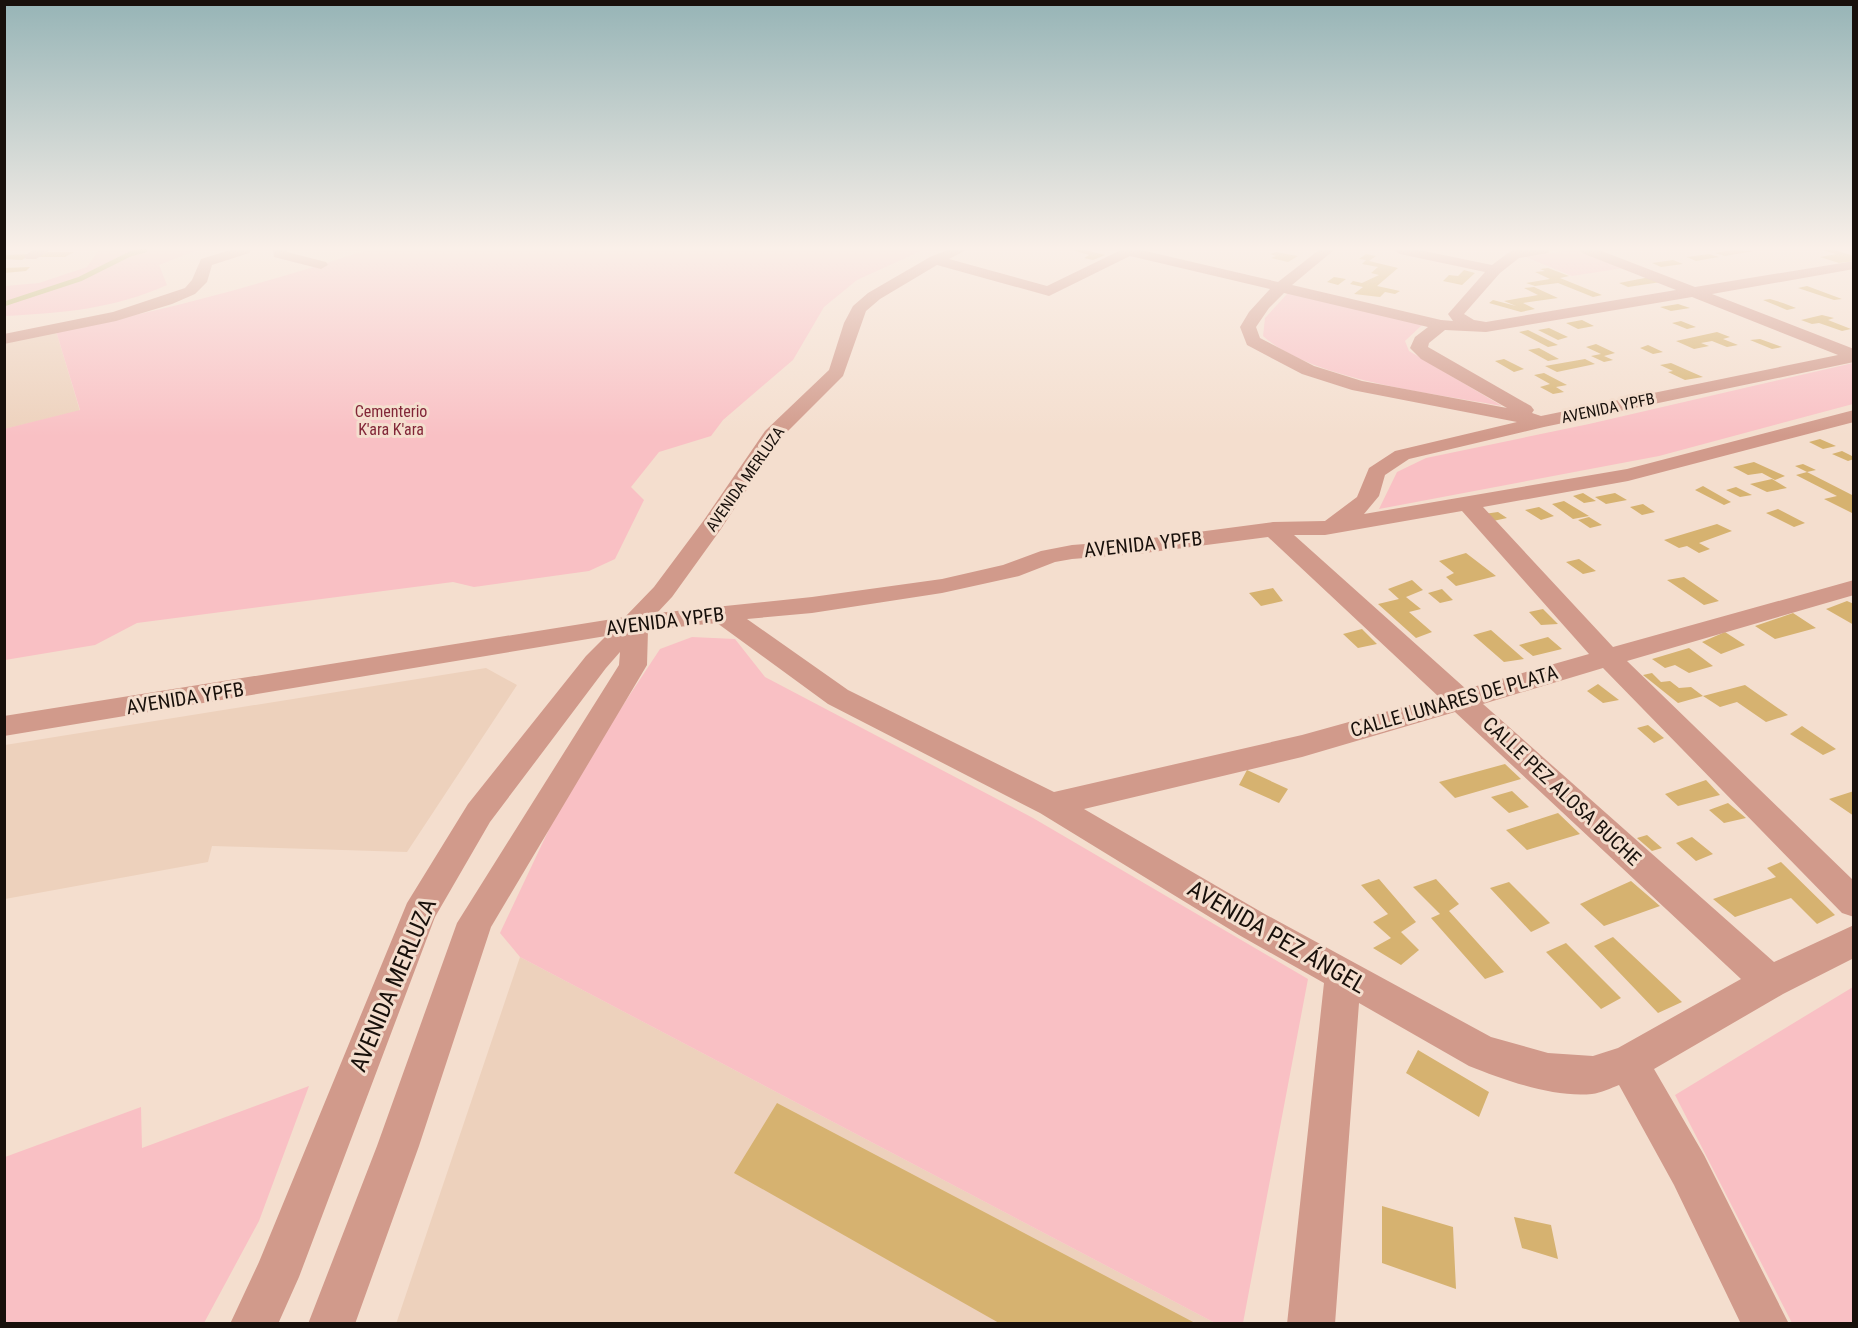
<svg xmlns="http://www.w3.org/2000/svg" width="1858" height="1328" font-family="'Roboto Condensed',sans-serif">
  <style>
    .built { fill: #edd1bc }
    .green { fill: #f9c0c4 }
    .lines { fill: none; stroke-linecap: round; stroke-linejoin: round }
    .stream { stroke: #bbb56c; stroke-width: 5 }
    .building { fill: #d6b270 }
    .minor { fill: #d19a8b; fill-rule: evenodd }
    .labels { text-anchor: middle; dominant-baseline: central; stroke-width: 6; stroke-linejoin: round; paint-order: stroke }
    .far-street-label { font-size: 16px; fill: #18100b; stroke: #f4dece }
    .far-park-label { font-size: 16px; fill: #812637; stroke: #f4dece }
    .street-label { font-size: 20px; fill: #18100b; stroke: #f4dece }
    .near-street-label { font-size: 24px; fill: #18100b; stroke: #f4dece }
  </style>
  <rect width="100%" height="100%" fill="#f4dece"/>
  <!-- built -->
  <path class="built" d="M56,331L80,411L5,429L4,343Z
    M486,668L517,685L407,852L212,846L208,862L5,899V745Z
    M520,957L1215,1323L396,1324Z"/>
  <!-- green -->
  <path class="green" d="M99,250H197L159,265L167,285C114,309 62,313 5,316V286L39,283L87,267Z
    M367,250H923L857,280L824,307L793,360L723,420L711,436L659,452L631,487L644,500L615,559L589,571L474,587L453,582L137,623L95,645L5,660L4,429L80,410L56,331C162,312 265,283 367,250Z
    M1571,250H1578L1624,268L1572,276L1526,257Z
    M1289,292L1422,325L1405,341L1409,351L1502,406C1435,393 1314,381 1263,336L1265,318Z
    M1853,363V404L1659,456L1379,509L1397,472L1426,458L1589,424Z
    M692,637L735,639L765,677L1033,818L1308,979L1243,1323H1215L520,957L500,933L569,787L660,649Z
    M1853,987V1323H1792L1675,1095Z
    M309,1086L259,1221L204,1323H5V1157L141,1107L142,1148Z"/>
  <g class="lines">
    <!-- stream -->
    <path class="stream" d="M4,304L80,279L130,254L145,250"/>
  </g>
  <!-- building -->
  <path class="building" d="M1072,250H1085L1105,255L1093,260L1084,258L1089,255Z
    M1734,250L1754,251L1725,256L1715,253Z
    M1822,250H1835L1854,256V261L1839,263L1820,257L1836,254Z
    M48,252H74L65,257H38Z
    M1276,252L1298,256L1288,262L1271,258L1276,256L1270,254Z
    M32,254L22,260L4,259V255Z
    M1366,254L1376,256L1369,261L1398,268L1377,286L1400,291L1395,294L1385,292L1380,297L1354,294L1363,287L1350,284L1353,281L1362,283L1379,275L1371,273L1378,267L1362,264L1366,260L1359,259Z
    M1709,254L1719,257L1696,261L1687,257Z
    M1673,260L1683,264L1661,267L1652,263Z
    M30,267L26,271L4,273V268Z
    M1548,268L1569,276L1560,278L1602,295L1593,297L1558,283L1535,286L1526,283L1550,279L1535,272L1545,271L1540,269Z
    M1464,270L1475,273L1462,285L1443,281L1449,275L1458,276Z
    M1334,277L1346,279L1338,285L1327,282Z
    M1650,277L1661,282L1628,287L1619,283Z
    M1807,286L1842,299L1834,300L1798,288Z
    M1534,287L1558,298L1523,303L1535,309L1521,312L1489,303L1493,300L1516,306L1504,301L1538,295L1524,288Z
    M1770,299L1783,303L1796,308L1787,310L1763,300Z
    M1678,304L1690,308L1671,311L1660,307Z
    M1822,315L1834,318L1828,320L1851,329L1842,331L1819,323L1812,324L1801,320Z
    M1582,320L1594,326L1578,329L1566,323Z
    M1681,321L1696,327L1687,329L1672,323Z
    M1549,328L1568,337L1558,340L1538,330Z
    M1528,330L1558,345L1548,347L1519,332Z
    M1717,332L1730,337L1723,339L1738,345L1727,347L1712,341L1701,343L1709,346L1694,349L1676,341Z
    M1760,339L1782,347L1772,349L1750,340Z
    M1596,344L1615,353L1604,356L1613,360L1604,362L1591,356L1601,354L1586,347Z
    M1648,345L1663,352L1653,354L1640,348Z
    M1539,348L1559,359L1548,361L1528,350Z
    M1504,359L1524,369L1514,372L1495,361Z
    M1585,359L1595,364L1557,372L1545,366Z
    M1671,363L1703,377L1685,380L1668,372L1673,371L1660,365Z
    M1544,373L1567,385L1556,387L1564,392L1553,394L1540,387L1550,384L1534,375Z
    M1820,439L1836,446L1823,449L1809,442Z
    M1842,451L1854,457V459L1848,461L1832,454Z
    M1754,462L1785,476L1775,480L1762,473L1748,475L1733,467Z
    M1803,464L1816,470L1807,472L1795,466Z
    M1807,472L1854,496V514L1824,499L1837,496L1796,475Z
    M1772,479L1787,488L1767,492L1750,484Z
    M1703,486L1731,502L1724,505L1695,490Z
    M1736,487L1752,495L1740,497L1726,490Z
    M1583,493L1596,501L1584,503L1573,496Z
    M1615,493L1627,500L1606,504L1595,497Z
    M1564,501L1589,516L1573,519L1552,504Z
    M1643,504L1655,512L1642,515L1630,507Z
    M1539,507L1554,516L1541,520L1525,510Z
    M1778,509L1805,523L1794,527L1766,513Z
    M1498,512L1507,518L1493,521L1484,514Z
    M1589,517L1602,525L1590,528L1578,520Z
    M1717,524L1732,531L1699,543L1710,549L1699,553L1687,546L1679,548L1664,540Z
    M1466,553L1496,576L1456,586L1446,577L1454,573L1439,561Z
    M1579,559L1596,571L1583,574L1566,562Z
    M1684,577L1719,601L1704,605L1667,580Z
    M1412,580L1423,590L1406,597L1421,609L1409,612L1432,632L1416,638L1378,604L1399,599L1388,589Z
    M1273,588L1283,601L1261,606L1249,593Z
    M1442,589L1453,600L1440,603L1428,593Z
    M1847,601L1854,604V625L1826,609Z
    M1543,609L1558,624L1541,625L1529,612Z
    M1793,613L1816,628L1775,639L1755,626Z
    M1362,629L1377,644L1358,648L1343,634Z
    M1491,630L1524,659L1504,662L1473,635Z
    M1725,632L1745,645L1721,654L1702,642Z
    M1548,637L1562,649L1533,656L1519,645Z
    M1689,648L1713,666L1689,673L1675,665L1665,668L1652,659Z
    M1652,673L1661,682L1670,681L1679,688L1691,687L1703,696L1678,703L1643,675Z
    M1598,684L1619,700L1603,703L1587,691Z
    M1745,685L1788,715L1766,722L1737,702L1720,707L1703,696Z
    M1648,725L1664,738L1654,743L1637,728Z
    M1802,726L1836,749L1823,755L1790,734Z
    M1505,764L1521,779L1455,798L1439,782Z
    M1247,770L1288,789L1279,803L1239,785Z
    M1706,780L1720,795L1678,806L1665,794Z
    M1512,791L1529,807L1509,813L1491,797Z
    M1854,791V816L1829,799Z
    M1728,803L1746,818L1724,823L1709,810Z
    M1558,813L1580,834L1527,850L1506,830Z
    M1647,835L1662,848L1652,851L1637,838Z
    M1692,837L1713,854L1696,861L1676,843Z
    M1781,862L1835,915L1817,924L1791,898L1735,917L1713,899L1776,877L1767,868Z
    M1379,879L1416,922L1401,932L1419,950L1401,965L1373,948L1391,938L1373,922L1388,914L1361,885Z
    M1436,879L1459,904L1449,911L1504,972L1485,979L1431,918L1440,914L1413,887Z
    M1631,881L1660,906L1604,926L1580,904Z
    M1509,882L1550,923L1531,932L1490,888Z
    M1613,937L1682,1002L1658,1013L1594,946Z
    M1566,943L1621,998L1601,1009L1546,952Z
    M1418,1050L1489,1092L1479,1117L1406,1073Z
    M777,1103L1195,1323H999L734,1173Z
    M1382,1206L1453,1227L1456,1289L1382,1263Z
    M1514,1217L1551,1225L1558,1259L1522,1248Z"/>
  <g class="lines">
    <!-- minor -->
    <path class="minor" d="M33,250H50L36,259H26L24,256Z
      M230,250H251L249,253L212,265L207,282L195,294L172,304L116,321L4,344V334L113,312L185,288L192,280L201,259Z
      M273,250H287V252L326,262L328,265L321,269L274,257Z
      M947,250H966L949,259L1047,286L1121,250H1141L1278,282L1319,250H1334L1292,285L1441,320L1453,321L1448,314L1485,272L1400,254L1393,250H1419L1492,265L1512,250H1550L1548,253L1519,258L1500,273L1464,314L1474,320L1486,322L1676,290L1582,253L1580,250H1599L1695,287L1854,261V269L1712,294L1854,349V362L1544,427L1409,459L1385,475L1379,496L1364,514L1627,469L1854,410V422L1628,481L1483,507L1613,647L1854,580V595L1627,661L1854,881V917L1842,913L1603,668L1483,704L1774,962L1854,925V958L1783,994L1654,1069L1704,1155L1789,1324H1741L1674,1185L1619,1085C1611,1088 1601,1093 1592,1094C1554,1098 1504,1080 1469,1066L1359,1003L1335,1324H1287L1324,983L1239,935L1040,813L828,704L717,623L648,630L647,665L491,927L419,1146L355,1324H308L377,1146L457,923L619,665L620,652L606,668L490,822L435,917L299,1277L278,1324H230L259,1262L407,903L468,804L586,656L606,636L4,736V716L625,617L654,587L704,520L765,431L829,370L844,323L853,306L868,293L930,257ZM1130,256L1270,289L1249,312L1240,327L1247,345L1302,374L1352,390L1517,422L1395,451L1369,468L1357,497L1325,521L1273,522L1137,540L1072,545L1041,551L1003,565L942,579L812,597L657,613L672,597L721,529L780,439L843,376L866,311L880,299L937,265L1049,296ZM1284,293L1428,327L1415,337L1410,348L1421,359L1507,408L1362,381L1314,366L1260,338L1256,327L1269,308ZM1692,297L1838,355L1541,416L1532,413L1534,410L1531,406L1428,347L1429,343L1445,330L1486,332ZM1462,511L1589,654L1466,689L1294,535H1325ZM1268,537L1439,697L1302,735L1054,792L848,690L747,619L812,613L942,593L1019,576L1055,562L1072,559L1137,554ZM1455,712L1741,979L1618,1048L1593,1056L1548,1053L1491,1037L1263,913L1084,809L1302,757Z"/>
  </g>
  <!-- sky -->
  <linearGradient id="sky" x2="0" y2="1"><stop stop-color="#96b4b6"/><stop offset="0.57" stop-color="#faf0e9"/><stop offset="1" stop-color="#faf0e9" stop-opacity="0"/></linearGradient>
  <rect width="1858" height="436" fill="url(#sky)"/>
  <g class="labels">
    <!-- far-street labels -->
    <g class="far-street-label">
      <text transform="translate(1608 408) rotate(-12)">AVENIDA YPFB</text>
      <text transform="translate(745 479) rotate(-55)">AVENIDA MERLUZA</text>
    </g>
    <!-- far-park labels -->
    <g class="far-park-label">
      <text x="391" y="411">Cementerio<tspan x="391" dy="18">K'ara K'ara</tspan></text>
    </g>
    <!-- street labels -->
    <g class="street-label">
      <text transform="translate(1143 544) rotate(-6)">AVENIDA YPFB</text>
      <text transform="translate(665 621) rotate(-7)">AVENIDA YPFB</text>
      <text transform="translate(185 698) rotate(-9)">AVENIDA YPFB</text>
      <text transform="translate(1454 701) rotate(-16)">CALLE LUNARES DE PLATA</text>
      <text transform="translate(1562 791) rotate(43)">CALLE PEZ ALOSA BUCHE</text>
    </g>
    <!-- near-street labels -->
    <g class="near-street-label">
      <text transform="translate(1277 937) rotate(30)">AVENIDA PEZ ÁNGEL</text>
      <text transform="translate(393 985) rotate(-67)">AVENIDA MERLUZA</text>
    </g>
  </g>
  <!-- border -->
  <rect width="1858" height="1328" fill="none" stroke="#18100b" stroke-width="12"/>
</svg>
